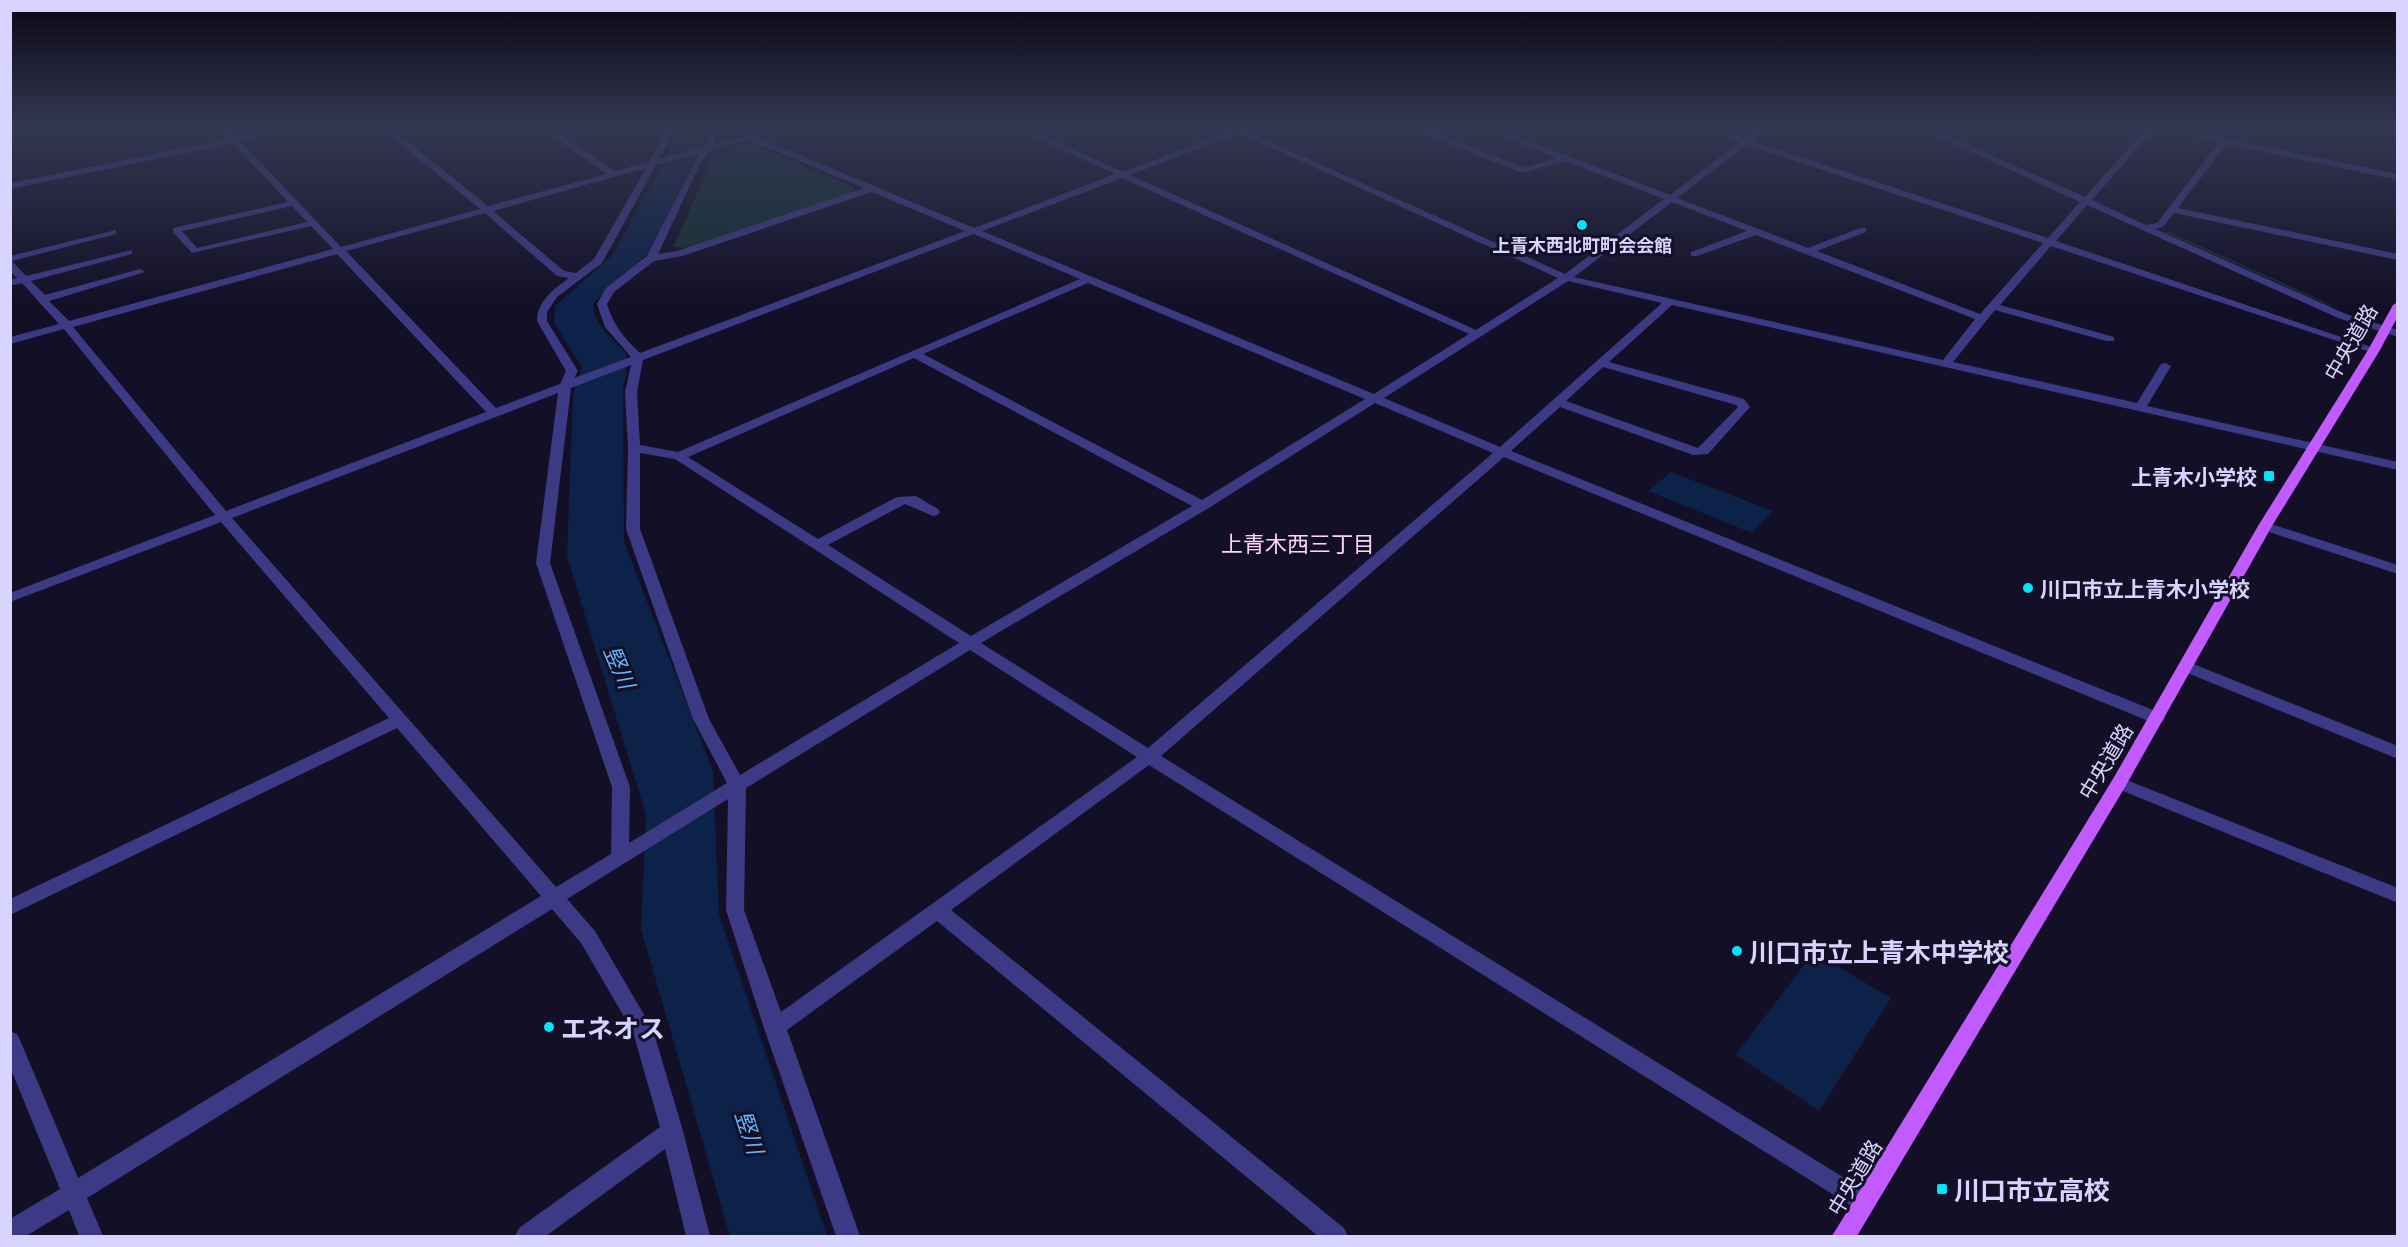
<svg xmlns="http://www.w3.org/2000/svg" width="2408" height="1247" font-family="Commissioner,'Noto Sans JP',sans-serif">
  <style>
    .green { fill: #12302f }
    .water { fill: #0c2248 }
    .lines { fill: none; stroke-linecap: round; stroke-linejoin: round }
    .minor { fill: #3d3a85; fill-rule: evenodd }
    .major { fill: #c25bff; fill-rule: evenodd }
    .poi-dot { fill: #00e5ff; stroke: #130f26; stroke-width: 2 }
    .labels { text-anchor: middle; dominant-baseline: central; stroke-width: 6; stroke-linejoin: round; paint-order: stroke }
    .far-poi-label { font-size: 18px; font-weight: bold; fill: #d9d4ff; stroke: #130f26 }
    .street-label { font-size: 21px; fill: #d9d4ff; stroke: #130f26 }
    .poi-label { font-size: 21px; font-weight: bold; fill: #d9d4ff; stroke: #130f26; text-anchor: end }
    .neighbourhood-label { font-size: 22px; fill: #ffd6f0; stroke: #130f26 }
    .water-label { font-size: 22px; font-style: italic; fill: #62b6ff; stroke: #130f26 }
    .near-poi-label { font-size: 26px; font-weight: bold; fill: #d9d4ff; stroke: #130f26; text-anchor: start }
  </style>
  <rect width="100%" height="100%" fill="#130f26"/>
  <!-- green -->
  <path class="green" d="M741,145L756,146L854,187L851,193L690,248L673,247L714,156Z
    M2164,232H2169L2334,306H2330Z"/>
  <!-- water -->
  <path class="water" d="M677,128H706L707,132L653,246C636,269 612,283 593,304C594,326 613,338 626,354V377L623,386L624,542L713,771L719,914L827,1236H730L641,929L646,815L567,556L573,394L582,367L554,323L555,306L612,256L679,134Z
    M1671,472L1773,511L1752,533L1648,491Z
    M1814,952L1891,998L1819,1111L1736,1055Z"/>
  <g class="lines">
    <!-- minor -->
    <path class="minor" d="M33,128L32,130L10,134V129Z
      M219,128H228L236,137L279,128H297L240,141L341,247L480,209L381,128H391L488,206L607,174L541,128H551L615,171L649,162L664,136L662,128H670L672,136L659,159L703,147L707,142V128H715L714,144L771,128H786L757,137L974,228L1115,174L1015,128H1027L1123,172L1232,130L1230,128H1250L1246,131L1565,274L1664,199L1565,161L1522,173L1424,134V130L1443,128L1435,132L1525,168L1557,158L1483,128H1496L1670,195L1740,142L1702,128H1715L1745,138L1758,128H1768L1752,141L2048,238L2080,202L1919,128H1931L2085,197L2146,128H2155L2092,200L2146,225L2157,223L2219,142L2157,128H2175L2398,174V180L2226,144L2178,208L2398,254V260L2174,213L2163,227L2155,229L2346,314L2398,330V337L2338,318L2087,205L2056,241L2380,350L2378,352H2370L2051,246L2000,305L2114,337V341H2106L1995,310L1953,362L2137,403L2161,364L2165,363L2171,366L2147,406L2398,462V470L1672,305L1609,362L1744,399L1750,407L1708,454L1693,455L1560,407L1511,451L2163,714L2165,718L2163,722H2151L1504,457L1161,756L1872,1195L1876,1203L1872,1211L1864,1214L1149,765L951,910L1344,1228L1348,1236H1318L937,921L787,1030L860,1236H836L764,1028L726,910L728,799L567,899L595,931L653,1030L683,1131L710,1236H686L665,1149L546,1236H515L519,1228L660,1127L633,1032L581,943L552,909L87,1198L103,1236H79L69,1210L26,1236H10V1219L60,1189L10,1067V1031L17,1034L20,1040L78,1178L541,896L397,728L10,915V899L389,718L221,522L10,602V593L215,515L64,329L10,344V337L59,324L22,283L10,286V280L17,278L10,271V256L116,230V234L12,261L26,276L132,250V254L31,281L45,295L140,269L145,272L49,301L69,321L333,249L311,226L192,253L173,232V228L288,202L233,143L10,189V183L229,139ZM1239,133L1558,278L1476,330L1130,175ZM749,140L864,188L677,251L658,254L700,164L709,151ZM1747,145L2043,243L1980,314L1817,251L1866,232V228H1860L1808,248L1677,198ZM699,154L647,256L606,288L597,304L605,327L631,357L574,378L578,371L547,321V312L557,297L602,263L656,165ZM646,168L594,259L576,273L564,271L493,211ZM1122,178L1469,334L1374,394L982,231ZM872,192L965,231L640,353C625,339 613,325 607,304L614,292L654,261L682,256ZM1672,202L1747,231L1691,252V256H1697L1756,235L1975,319L1943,360L1574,277ZM292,206L307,222L197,248L182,231ZM485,213L557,276L569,278C554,289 537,301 537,321L566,371L560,384L496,408L346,251ZM974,234L1080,279L678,452L640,445L637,392L643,360ZM337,254L486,412L226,511L73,327ZM1568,281L1662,303L1500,447L1384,398ZM1088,283L1365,399L1202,500L923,354ZM914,358L1192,506L971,636L828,545L905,504L933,516L938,515L940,512L938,509L916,496L897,497L818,539L688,457ZM631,365L625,392L628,448L626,529L693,719L727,783L629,843L630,787L550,563L571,388ZM1603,367L1736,405L1738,407L1698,448L1566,401ZM558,393L536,563L612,787L611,854L556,887L232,518ZM1375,403L1493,453L1148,748L981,643L1207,509ZM640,453L675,459L959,643L740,775L709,719L640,529ZM970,650L1137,757L781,1012L744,910L746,788Z
      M1668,128H1682L1656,137L1652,135Z
      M2265,522L2398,565V574L2260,529L2258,526L2260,523Z
      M2186,661L2398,746V759L2180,670L2178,666Z
      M2119,777L2398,888V903L2113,787L2110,783L2113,779Z"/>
    <!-- major -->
    <path class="major" d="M2398,302V316L2380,350L2272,526L2125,787L1857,1236H1832L2113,779L2258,526L2368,350L2393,305Z"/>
  </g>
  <!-- sky -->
  <linearGradient id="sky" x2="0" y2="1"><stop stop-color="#0a0815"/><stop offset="0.42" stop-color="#333752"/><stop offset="1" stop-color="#333752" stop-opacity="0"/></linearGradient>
  <rect width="2408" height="303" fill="url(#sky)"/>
  <!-- markers -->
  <g class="poi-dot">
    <circle cx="1582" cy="225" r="6"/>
    <rect x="2263" y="470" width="12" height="12" rx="3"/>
    <circle cx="2028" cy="588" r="6"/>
    <circle cx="1737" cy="951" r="6"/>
    <circle cx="549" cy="1027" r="6"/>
    <rect x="1936" y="1183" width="12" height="12" rx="3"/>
  </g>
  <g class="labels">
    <!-- far-poi labels -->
    <g class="far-poi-label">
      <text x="1582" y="245">上青木西北町町会会館</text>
    </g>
    <!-- street labels -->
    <g class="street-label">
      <text transform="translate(2350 342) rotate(-60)">中央道路</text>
      <text transform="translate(2105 761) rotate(-59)">中央道路</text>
      <text transform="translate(1854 1177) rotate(-59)">中央道路</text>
    </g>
    <!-- poi labels -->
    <g class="poi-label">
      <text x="2257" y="476">上青木小学校</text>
      <text x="2040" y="588" text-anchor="start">川口市立上青木小学校</text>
    </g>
    <!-- neighbourhood labels -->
    <g class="neighbourhood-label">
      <text x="1298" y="543">上青木西三丁目</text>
    </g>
    <!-- water labels -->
    <g class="water-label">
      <text transform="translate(620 667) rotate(67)">竪川</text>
      <text transform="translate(750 1132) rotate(72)">竪川</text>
    </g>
    <!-- near-poi labels -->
    <g class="near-poi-label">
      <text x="1749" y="951">川口市立上青木中学校</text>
      <text x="561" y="1027">エネオス</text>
      <text x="1954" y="1189">川口市立高校</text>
    </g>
  </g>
  <!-- border -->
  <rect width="2408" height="1247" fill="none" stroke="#d9d4ff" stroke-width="24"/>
</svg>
